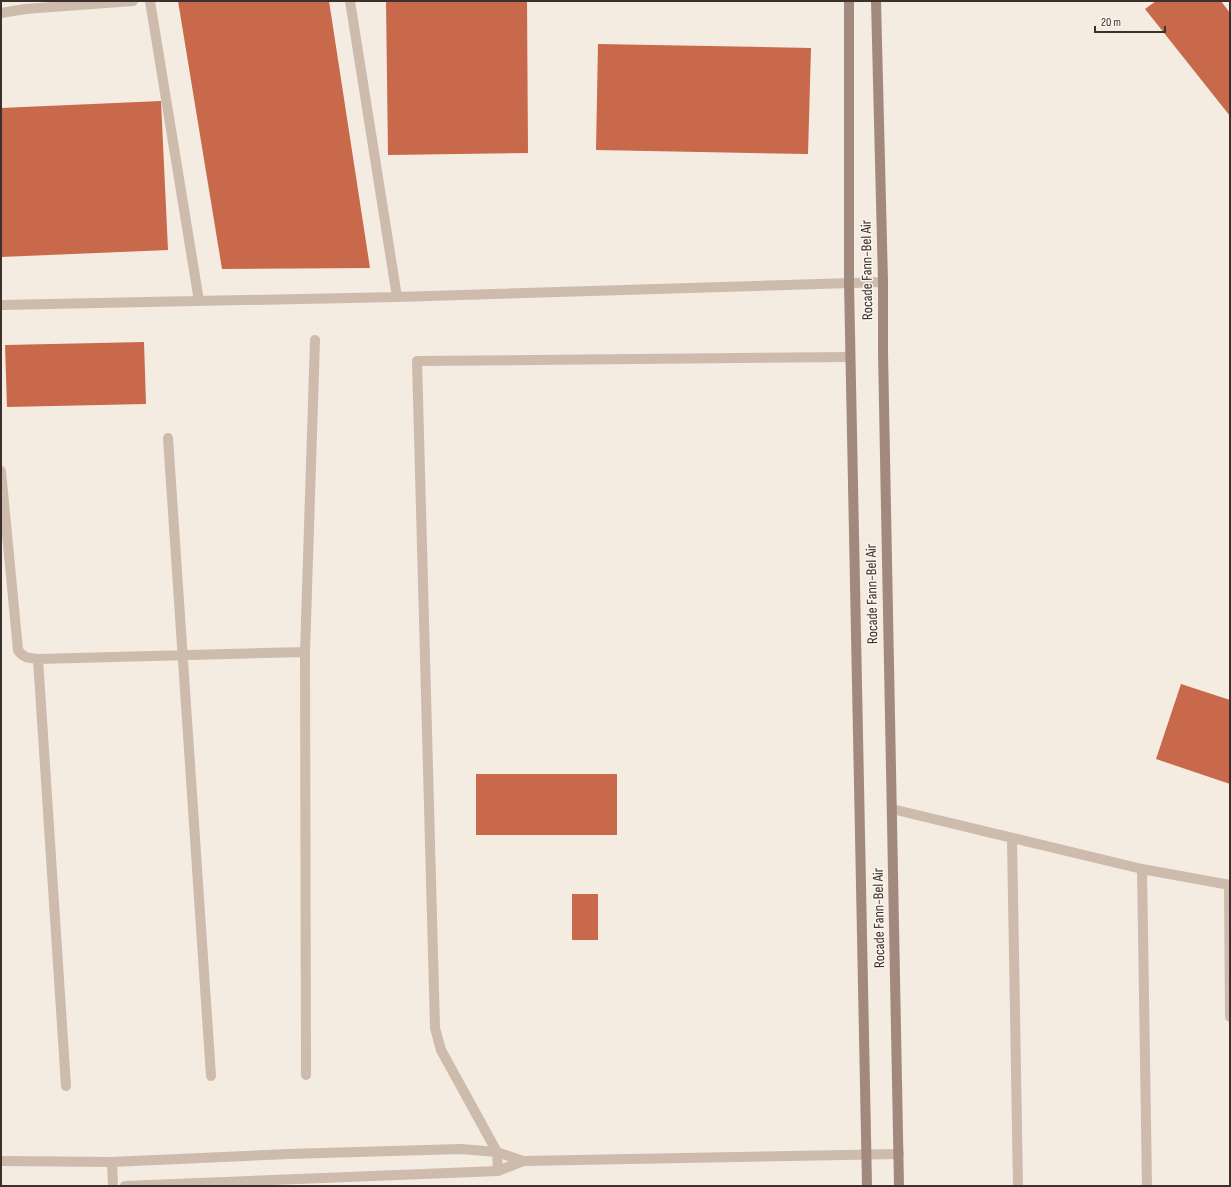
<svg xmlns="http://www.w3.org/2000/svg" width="1231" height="1187" font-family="'Sofia Sans Condensed',sans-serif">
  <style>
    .building { fill: #c8694b }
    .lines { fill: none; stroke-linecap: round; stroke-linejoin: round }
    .lane { stroke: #cdbbac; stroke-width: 10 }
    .secondary { stroke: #a18a7d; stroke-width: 10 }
    .labels { text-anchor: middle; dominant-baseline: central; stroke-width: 3; stroke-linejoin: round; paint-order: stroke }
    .street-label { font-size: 15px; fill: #3b302b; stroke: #fbf5ee }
  </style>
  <rect width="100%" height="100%" fill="#f4ebe1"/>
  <!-- building -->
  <path class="building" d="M178,1H329L370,268L222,269Z
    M386,1H527L528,153L388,155Z
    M1156,1H1221L1230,13V116L1145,9Z
    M598,44L811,48L808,154L596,150Z
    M161,101L168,250L1,257V108Z
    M144,342L146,404L7,407L5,345Z
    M1181,684L1230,700V784L1156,759Z
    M476,774H617V835H476Z
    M572,894H598V940H572Z"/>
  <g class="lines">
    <!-- lane -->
    <path class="lane" d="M150,1L199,301
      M350,1L397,297
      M1,13L25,9L133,1
      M1,305L397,297L883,282
      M168,438L211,1076
      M1,471L18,650C23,658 29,658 38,659L305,652
      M38,659L66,1086
      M892,809L1142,869L1230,885
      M1012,838L1018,1186
      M1142,869L1147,1186
      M1229,885L1230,1017
      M306,1075L305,652L315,340
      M1,1161L112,1162L288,1154L461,1149L497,1152L523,1161L899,1154
      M112,1162L113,1186
      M498,1171L497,1152L441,1050L435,1028L417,361L850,357
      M125,1186L498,1171L523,1161"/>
    <!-- secondary -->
    <path class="secondary" d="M849,1V283L867,1186
      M876,1L883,282V352L899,1186"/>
  </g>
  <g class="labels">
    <!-- street labels -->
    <g class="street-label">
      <text transform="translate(867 270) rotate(-91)">Rocade Fann-Bel Air</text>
      <text transform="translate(872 594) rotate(-91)">Rocade Fann-Bel Air</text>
      <text transform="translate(879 918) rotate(-91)">Rocade Fann-Bel Air</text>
    </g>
  </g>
  <!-- border -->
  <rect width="1231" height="1187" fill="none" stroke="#3b302b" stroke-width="4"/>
  <!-- scale -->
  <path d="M1095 26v6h70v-6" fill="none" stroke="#3b302b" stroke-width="2"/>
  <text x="1101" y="26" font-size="12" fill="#3b302b" stroke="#fbf5ee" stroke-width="3" paint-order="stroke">20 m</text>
</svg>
